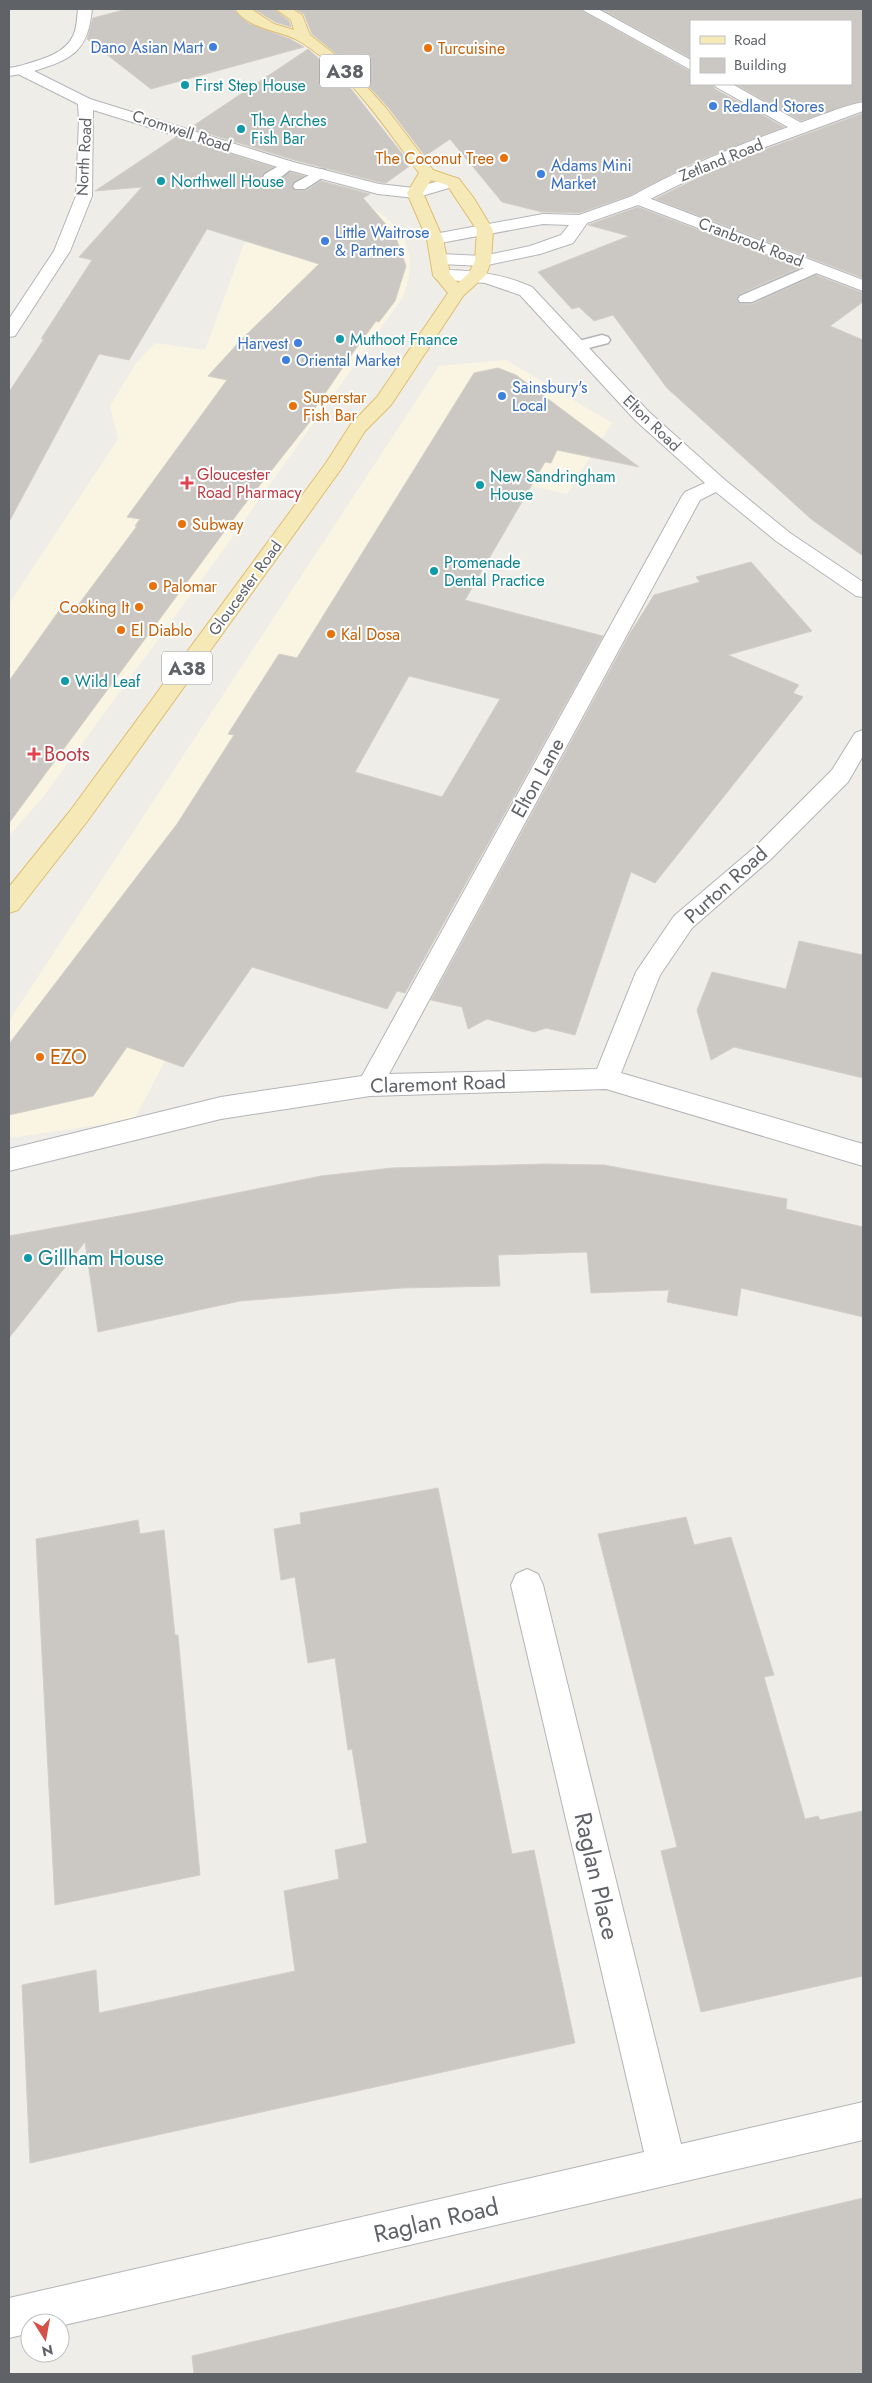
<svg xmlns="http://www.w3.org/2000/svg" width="872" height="2383" font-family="Jost,sans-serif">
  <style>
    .commercial { fill: #faf4e2 }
    .building { fill: #cbc8c4; stroke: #d3cfc7; fill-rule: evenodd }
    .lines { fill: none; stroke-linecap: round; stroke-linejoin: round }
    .service-casing { stroke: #b3b4b8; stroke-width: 3 }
    .minor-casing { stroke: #b3b4b8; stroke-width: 2 }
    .tertiary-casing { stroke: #b3b4b8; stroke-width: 2 }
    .secondary-casing { stroke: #b4b6ba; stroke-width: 2 }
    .primary-casing { stroke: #e0be70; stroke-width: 2 }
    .service { fill: #fff; fill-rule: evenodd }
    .minor { fill: #fff; fill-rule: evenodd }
    .tertiary { fill: #fff; fill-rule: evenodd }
    .secondary { fill: #fff; fill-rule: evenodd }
    .primary { fill: #f5e9b7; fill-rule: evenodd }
    .shop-dot { fill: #3f7fe0; stroke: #fff; stroke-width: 2 }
    .food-dot { fill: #e8710a; stroke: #fff; stroke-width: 2 }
    .culture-dot { fill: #0f9aa8; stroke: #fff; stroke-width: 2 }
    .health-dot { fill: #e0444e; stroke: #fff; stroke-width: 2 }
    .labels { text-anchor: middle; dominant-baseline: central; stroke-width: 4; stroke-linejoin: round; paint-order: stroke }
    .far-shop-label { font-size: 16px; fill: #366cbe; stroke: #fff; text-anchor: start }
    .far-food-label { font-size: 16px; fill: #c56008; stroke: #fff; text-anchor: start }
    .far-culture-label { font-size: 16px; fill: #0d838f; stroke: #fff; text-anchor: start }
    .far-street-label { font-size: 16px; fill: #5f6266; stroke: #fff }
    .far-health-label { font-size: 16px; fill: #be3a42; stroke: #fff; text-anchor: start }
    .shield { fill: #fff; stroke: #8f9194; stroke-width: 1 }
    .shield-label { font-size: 19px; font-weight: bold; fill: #5f6266 }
    .health-label { font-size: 20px; fill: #be3a42; stroke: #fff; text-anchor: start }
    .street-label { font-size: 20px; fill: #5f6266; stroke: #fff }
    .food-label { font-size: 20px; fill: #c56008; stroke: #fff; text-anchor: start }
    .culture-label { font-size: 20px; fill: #0d838f; stroke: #fff; text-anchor: start }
    .near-street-label { font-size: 24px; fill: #5f6266; stroke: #fff }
  </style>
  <rect width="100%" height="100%" fill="#efede8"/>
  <!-- commercial -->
  <path class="commercial" d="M316,189L360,200L388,219L403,234L410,257L409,277L403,297L219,556L43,797L9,836V604L118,439L110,406L136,363L155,343L205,350L244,244Z
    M506,360L612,423L567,494L474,473L134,1120L9,1138V1021L439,366Z"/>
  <!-- building -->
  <path class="building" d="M127,9H233L248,23L290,39L304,47L151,89L87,39L93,18Z
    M254,9H274L289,21L291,27L275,22Z
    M295,9H579L691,72V84H712L715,89L784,127L691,164L631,195L579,213L542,212L502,202L450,139L425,156L388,107L344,60L312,34L304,14Z
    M601,9H863V100L801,121L735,84H851V21H691V58Z
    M308,49L348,85L411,165L386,183L379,182L294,160L190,128Z
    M863,113V278L655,199L726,164Z
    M176,137L273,167L261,176L265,182L278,180L290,172L304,176L291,185L295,191H306L321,181L370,194L363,198L395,235L406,266L395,301L379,322L376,321L352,354L311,414H316L241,509L9,823V681L61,608L73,612L137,526H135L140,519L127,517L227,380L208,376L241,340L319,264L207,229L129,360L99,354L9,522V392L44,339H41L92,260L79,257L142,187L95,191Z
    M638,207L799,268L739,294L736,300L740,304H753L816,275L863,293V302L830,326L863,340V556L811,519L667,388L613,315L594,321L579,307L572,309L538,272L629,236L588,225Z
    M498,368L516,375L639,467L557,450L551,463L545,462L465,600L603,636L405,993L397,991L387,1009L252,967L183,1067L127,1047L93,1096L9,1115V1044L177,824L234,735L228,734L279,654L297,658L474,373ZM409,676L500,699L442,797L355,772Z
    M751,562L812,631L728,655L799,685L793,693L803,697L655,883L631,872L575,1035L546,1028L534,1032L487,1019L468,1029L462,1007L431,1000L629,635L654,595L700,582L696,577Z
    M799,941L863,955V1078L734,1047L711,1060L697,1010L712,972L786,989Z
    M545,1164L604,1165L787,1199L786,1209L863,1227V1317L741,1288L737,1316L667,1302L669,1290L591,1293L587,1252L498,1255L500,1286L402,1288L240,1301L98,1332L85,1242L9,1338V1236L147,1211L321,1176L392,1168Z
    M438,1488L512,1854L534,1850L575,2043L30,2163L22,1985L96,1970L99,2013L295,1971L284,1891L339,1879L335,1850L367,1843L352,1749L348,1750L335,1658L308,1663L295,1577L281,1580L274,1529L301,1524L300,1513Z
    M686,1517L694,1545L731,1537L774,1675L764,1677L805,1819L818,1816L820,1820L863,1811V1976L701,2012L661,1851L677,1847L598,1534Z
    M138,1520L140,1534L164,1530L175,1635H178L183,1690L200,1875L55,1905L36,1539Z
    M863,2198V2374H194L192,2356Z"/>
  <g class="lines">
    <defs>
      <path id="service" d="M287,161L294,165C288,173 275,183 265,180L263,177L265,174Z
        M320,169L325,170L327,173L325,176L305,189H295L293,186L295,183Z
        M816,263L824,268L821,271L752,302H740L738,299L740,296Z
        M602,335L608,337L610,340L608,343L577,351L571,349L569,346L571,343Z"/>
      <path id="minor" d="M78,9H92C88,51 73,59 34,71L90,99L293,162L379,184L414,188L453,177L459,179L461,182L459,185L415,198L378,194L281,168L93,110L92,196L70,251L15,336L9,337V319L54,251L76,196L79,120L78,104L16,73L14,70L16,67C35,61 64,56 73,36C77,28 77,18 78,9Z
        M581,9H598L691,60V70Z
        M714,84H732L805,125L808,128L805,131H795L716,87Z
        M442,270C474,270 503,274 532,287L649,412L725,480L790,533L863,582V597L856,596L776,541L716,492L700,500L389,1074L597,1069L636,972L674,916L755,847L832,770L855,733L863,730V756L848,782L771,859L692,928L660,975L621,1073L863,1144V1166L606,1089L370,1096L221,1119L9,1171V1149L221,1097L362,1076L682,496L685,492L705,483L635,420L520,295L485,283L436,279L433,275L436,271Z
        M527,1569L538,1574L543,1585L681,2144L863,2102V2140L60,2326V2323H30V2333L9,2338V2298L644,2152L511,1585L516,1574Z"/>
      <path id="tertiary" d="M21,66L28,70L26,73L9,76V68Z
        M863,102V111L725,162L644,202H632L630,199L632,196C684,167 738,145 794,125C817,117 840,107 863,102Z"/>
      <path id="secondary" d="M638,194L863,280V291L638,205L587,223L573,243L540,254L483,266L440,264L434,263L432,259L434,255L440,254L483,256L530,246L561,235L569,225L543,224L435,244L429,243L427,239L429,235L543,214L579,215Z"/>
      <path id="primary" d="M235,9H251L274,24L294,30L291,20L276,9H292L302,15L310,35L343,61L386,108L433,170L459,179L473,197L493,230L491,261L486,275L463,296L391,405L365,431L341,469L86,823L18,910L9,913V887L70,811L326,463L351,424L377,397L448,293L433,275L427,239L407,193L419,173C386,128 348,70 299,41C279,29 251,31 235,9ZM431,180L447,185L477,230L475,261L469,273L458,283L450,274L443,239L423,193Z"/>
    </defs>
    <!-- service casing -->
    <use href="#service" class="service-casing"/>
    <!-- minor casing -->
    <use href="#minor" class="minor-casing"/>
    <!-- tertiary casing -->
    <use href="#tertiary" class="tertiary-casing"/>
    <!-- secondary casing -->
    <use href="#secondary" class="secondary-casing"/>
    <!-- primary casing -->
    <use href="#primary" class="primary-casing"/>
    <!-- service -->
    <use href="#service" class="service"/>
    <!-- minor -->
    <use href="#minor" class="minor"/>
    <!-- tertiary -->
    <use href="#tertiary" class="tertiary"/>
    <!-- secondary -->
    <use href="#secondary" class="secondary"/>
    <!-- primary -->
    <use href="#primary" class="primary"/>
  </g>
  <!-- markers -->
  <g class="shop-dot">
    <circle cx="213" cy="47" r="5"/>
    <circle cx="713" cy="106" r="5"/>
    <circle cx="541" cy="174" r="5"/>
    <circle cx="325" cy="241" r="5"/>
    <circle cx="298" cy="343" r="5"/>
    <circle cx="286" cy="360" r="5"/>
    <circle cx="502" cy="396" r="5"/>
  </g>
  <g class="food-dot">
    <circle cx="428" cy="48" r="5"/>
    <circle cx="504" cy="158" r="5"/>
    <circle cx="293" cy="406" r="5"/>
    <circle cx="182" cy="524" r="5"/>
    <circle cx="153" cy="586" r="5"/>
    <circle cx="139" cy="607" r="5"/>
    <circle cx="121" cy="630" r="5"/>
    <circle cx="331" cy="634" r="5"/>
    <circle cx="40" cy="1057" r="5"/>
  </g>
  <g class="culture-dot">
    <circle cx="185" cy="85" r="5"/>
    <circle cx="241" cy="129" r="5"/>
    <circle cx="161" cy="181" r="5"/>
    <circle cx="340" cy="339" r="5"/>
    <circle cx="480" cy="485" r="5"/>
    <circle cx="434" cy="571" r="5"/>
    <circle cx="65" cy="681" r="5"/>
    <circle cx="28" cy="1258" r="5"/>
  </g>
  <g class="health-dot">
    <path d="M184.5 475.5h5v5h5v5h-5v5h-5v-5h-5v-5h5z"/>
    <path d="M31.5 746.5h5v5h5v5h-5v5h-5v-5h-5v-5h5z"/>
  </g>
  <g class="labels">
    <!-- far-shop labels -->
    <g class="far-shop-label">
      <text x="203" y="47" text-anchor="end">Dano Asian Mart</text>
      <text x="723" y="106">Redland Stores</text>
      <text x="551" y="165">Adams Mini<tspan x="551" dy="18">Market</tspan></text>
      <text x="335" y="232">Little Waitrose<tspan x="335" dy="18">&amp; Partners</tspan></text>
      <text x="288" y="343" text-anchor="end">Harvest</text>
      <text x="296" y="360">Oriental Market</text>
      <text x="512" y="387">Sainsbury's<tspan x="512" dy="18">Local</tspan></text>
    </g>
    <!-- far-food labels -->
    <g class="far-food-label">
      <text x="438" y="48">Turcuisine</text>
      <text x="494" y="158" text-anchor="end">The Coconut Tree</text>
      <text x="303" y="397">Superstar<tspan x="303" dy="18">Fish Bar</tspan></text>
      <text x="192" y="524">Subway</text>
      <text x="163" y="586">Palomar</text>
      <text x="129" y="607" text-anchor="end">Cooking It</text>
      <text x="131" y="630">El Diablo</text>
      <text x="341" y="634">Kal Dosa</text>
    </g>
    <!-- far-culture labels -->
    <g class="far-culture-label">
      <text x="195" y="85">First Step House</text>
      <text x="251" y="120">The Arches<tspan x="251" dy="18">Fish Bar</tspan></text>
      <text x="171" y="181">Northwell House</text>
      <text x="350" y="339">Muthoot Fnance</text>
      <text x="490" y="476">New Sandringham<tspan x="490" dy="18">House</tspan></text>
      <text x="444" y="562">Promenade<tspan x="444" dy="18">Dental Practice</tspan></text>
      <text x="75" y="681">Wild Leaf</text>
    </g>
    <!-- far-street labels -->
    <g class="far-street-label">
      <text transform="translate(182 131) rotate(18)">Cromwell Road</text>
      <text transform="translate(84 157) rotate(-87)">North Road</text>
      <text transform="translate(721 160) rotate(-22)">Zetland Road</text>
      <text transform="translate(751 242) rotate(21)">Cranbrook Road</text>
      <text transform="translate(652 423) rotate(44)">Elton Road</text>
      <text transform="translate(245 588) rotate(-54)">Gloucester Road</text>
    </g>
    <!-- far-health labels -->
    <g class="far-health-label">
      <text x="197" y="474">Gloucester<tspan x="197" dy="18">Road Pharmacy</tspan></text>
    </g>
    <!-- shield labels -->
    <g class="shield">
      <rect x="320" y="54.5" width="50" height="33" rx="4"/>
      <rect x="162" y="651.5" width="50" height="33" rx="4"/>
    </g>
    <g class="shield-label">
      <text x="345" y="71">A38</text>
      <text x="187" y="668">A38</text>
    </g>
    <!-- health labels -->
    <g class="health-label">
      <text x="44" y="754">Boots</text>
    </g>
    <!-- street labels -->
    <g class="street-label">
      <text transform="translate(538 778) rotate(-61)">Elton Lane</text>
      <text transform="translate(726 885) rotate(-42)">Purton Road</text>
      <text transform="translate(438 1084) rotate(-2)">Claremont Road</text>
    </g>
    <!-- food labels -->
    <g class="food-label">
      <text x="50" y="1057">EZO</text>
    </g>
    <!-- culture labels -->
    <g class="culture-label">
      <text x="38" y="1258">Gillham House</text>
    </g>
    <!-- near-street labels -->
    <g class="near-street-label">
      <text transform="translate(597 1876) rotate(77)">Raglan Place</text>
      <text transform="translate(436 2220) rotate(-13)">Raglan Road</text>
    </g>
  </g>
  <!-- border -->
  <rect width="872" height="2383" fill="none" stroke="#5f6266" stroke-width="20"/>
  <!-- legend -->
  <rect x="690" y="20" width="162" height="65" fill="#ffffff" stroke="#bfc0c2"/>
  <rect x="700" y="36" width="25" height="8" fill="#f5e9b7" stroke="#bfc0c2"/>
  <text x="734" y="45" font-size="15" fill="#5f6266">Road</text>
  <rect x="700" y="58" width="25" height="15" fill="#cbc8c4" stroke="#bfc0c2"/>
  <text x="734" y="70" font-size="15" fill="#5f6266">Building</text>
  <!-- north arrow -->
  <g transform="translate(45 2338) rotate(169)"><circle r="24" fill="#ffffff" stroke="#bfc0c2"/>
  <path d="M0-4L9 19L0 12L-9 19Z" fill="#d45049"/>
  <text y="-8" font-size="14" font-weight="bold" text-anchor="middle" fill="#5f6266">N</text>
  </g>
</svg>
